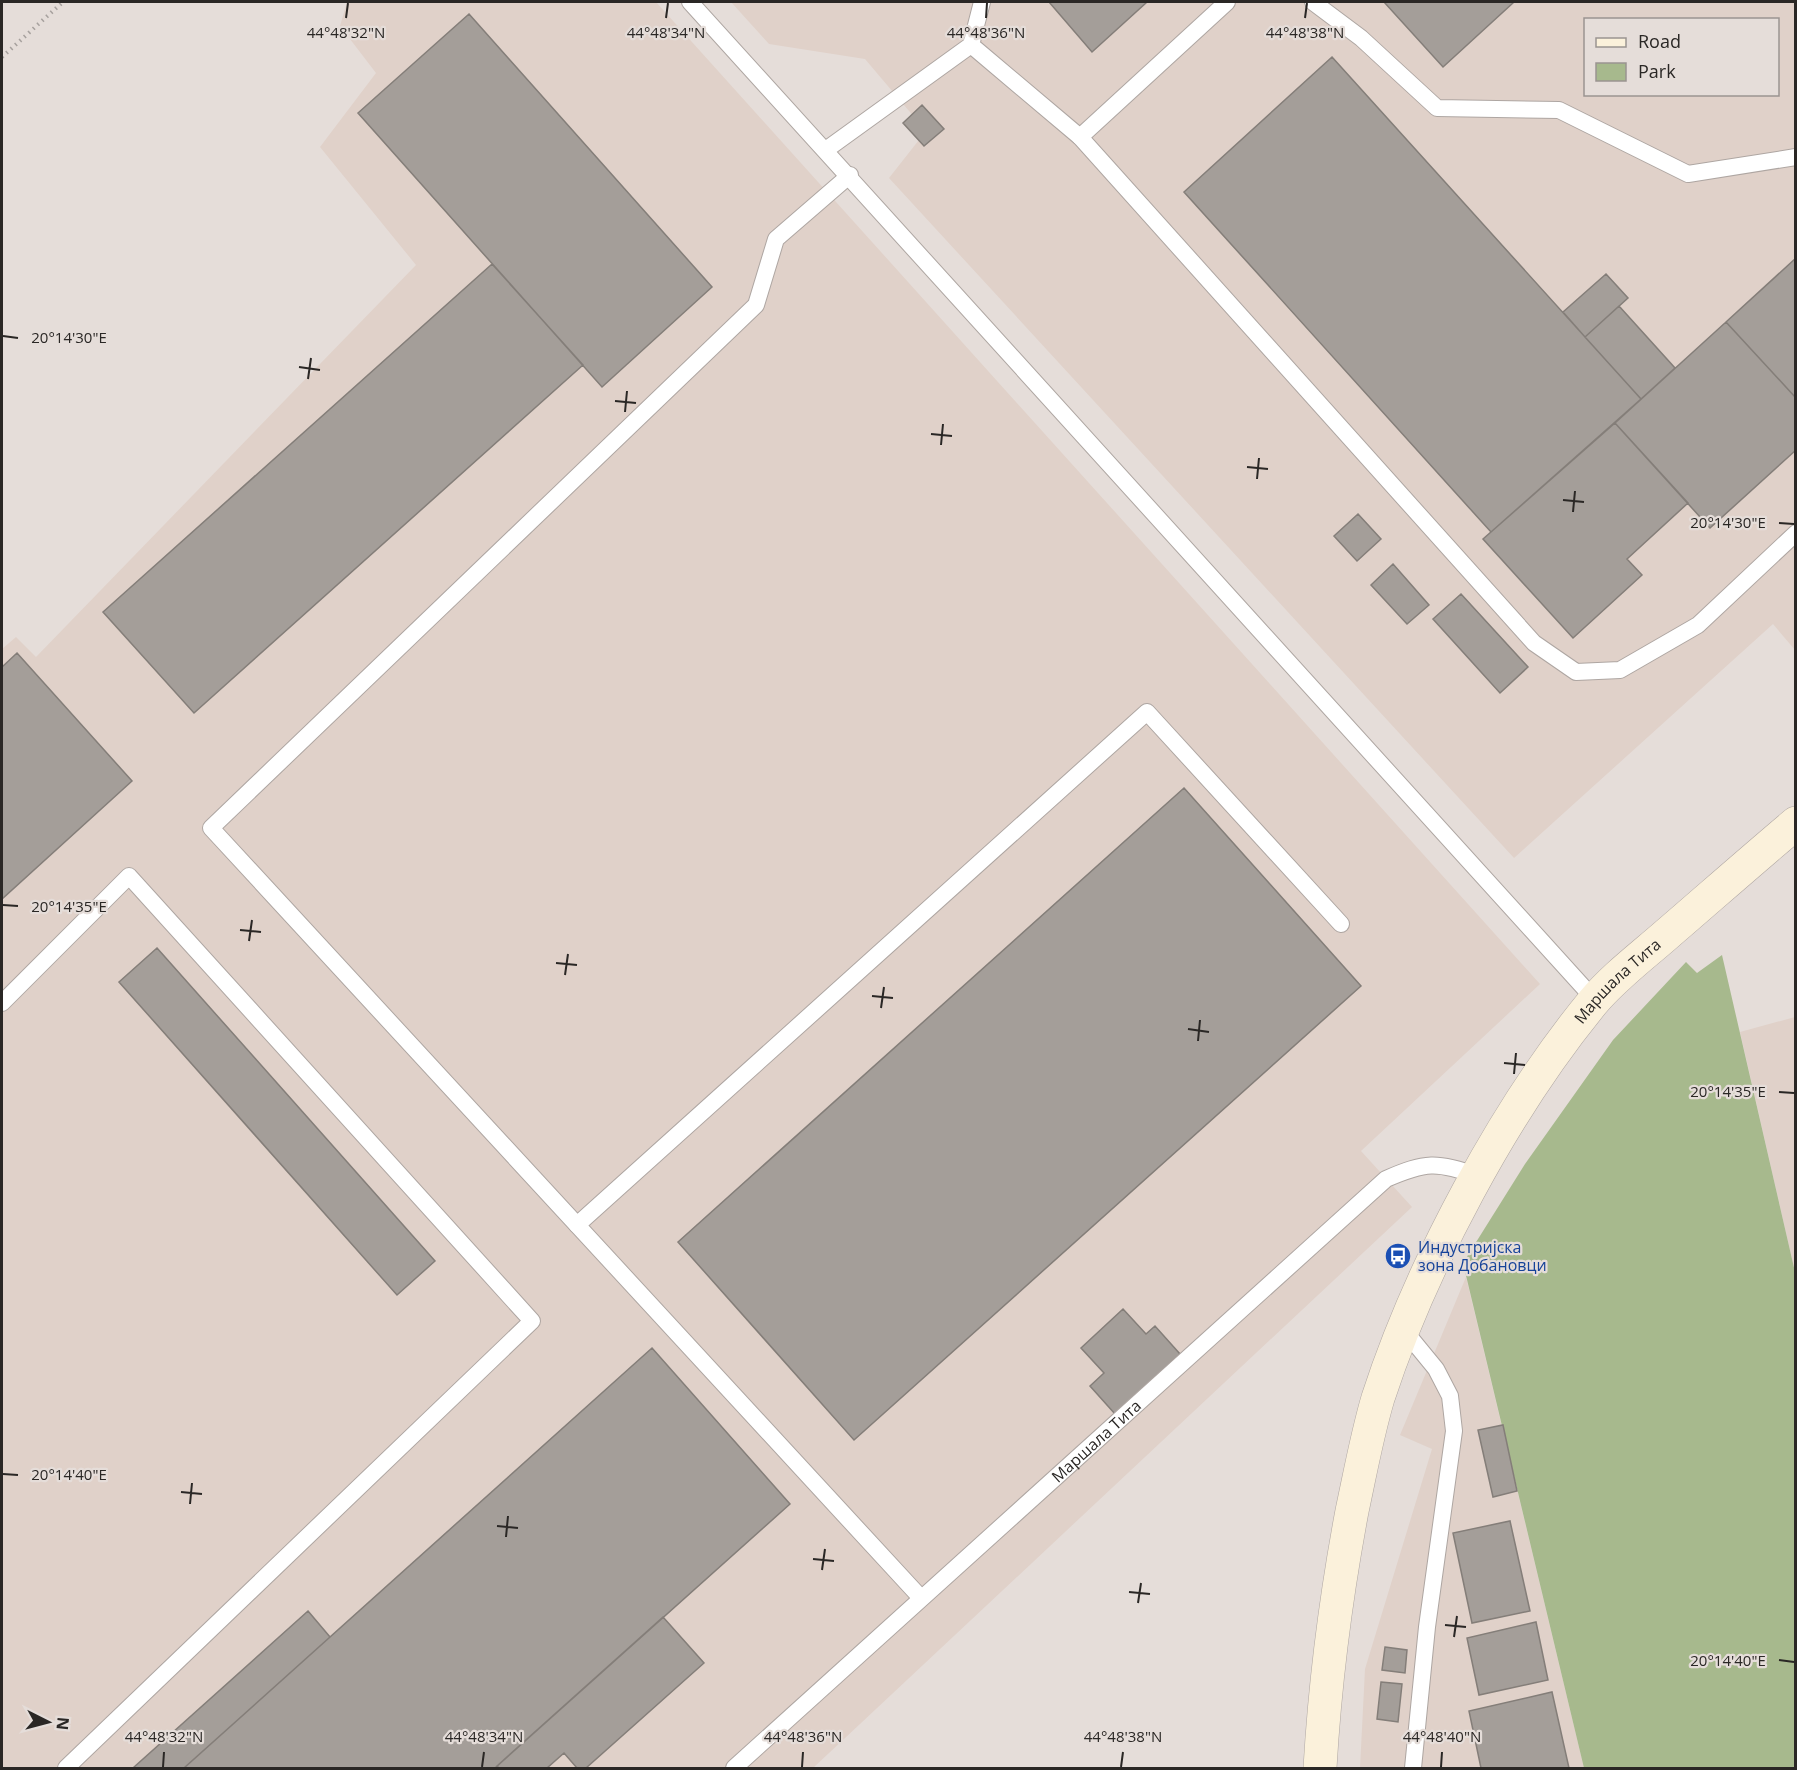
<svg xmlns="http://www.w3.org/2000/svg" width="1797" height="1770" font-family="'Open Sans',sans-serif">
  <style>
    .built { fill: #e0d1c9; fill-rule: evenodd }
    .green { fill: #a7b98d }
    .building { fill: #a49e99; stroke: #847e79; stroke-width: 1.5 }
    .lines { fill: none; stroke-linecap: round; stroke-linejoin: round }
    .lane-casing { stroke: #aea6a2; stroke-width: 18 }
    .secondary-casing { stroke: #aea6a2; stroke-width: 34 }
    .path { stroke: #a7a19e; stroke-width: 4; stroke-dasharray: 1.5 4.5; stroke-linecap: butt }
    .lane { stroke: #fff; stroke-width: 16 }
    .secondary { stroke: #fbf1db; stroke-width: 33 }
    .ticks { fill: none; stroke: #2a2725; stroke-width: 2 }
    .labels { text-anchor: middle; dominant-baseline: central; stroke-width: 4.5; stroke-linejoin: round; paint-order: stroke }
    .street-label { font-size: 16px; fill: #2a2725; stroke: #e5ddd9 }
    .transit-label { font-size: 16px; fill: #164399; stroke: #e5ddd9; text-anchor: start }
    .ticks-label { font-size: 15px; text-anchor: middle; fill: #2a2725; stroke: #e5ddd9; stroke-width: 4.5; stroke-linejoin: round; paint-order: stroke }
  </style>
  <rect width="100%" height="100%" fill="#e5ddd9"/>
  <!-- built -->
  <path class="built" d="M347,2H656L1540,984L1361,1151L1412,1207L813,1768H2V649L16,637L36,657L416,265L320,147L376,73L340,26Z
    M731,2H1795V650L1773,624L1514,858L889,178L926,131L865,59L769,44ZM1586,20H1778V94H1586Z
    M1795,1017V1272L1740,1032Z
    M1466,1277L1584,1768H1360L1365,1669L1432,1449L1400,1435Z"/>
  <!-- green -->
  <path class="green" d="M1722,955L1795,1272V1768H1584L1463,1263L1525,1164L1613,1040L1686,962L1697,973Z"/>
  <!-- building -->
  <path class="building" d="M1049,2H1147L1092,52Z
    M1384,2H1514L1443,67Z
    M469,14L712,287L602,387L358,113Z
    M1332,57L1641,399L1491,532L1184,192Z
    M922,105L944,129L924,146L903,123Z
    M1796,258V398L1726,322Z
    M492,264L583,365L194,713L103,612Z
    M1606,274L1628,298L1585,337L1563,312Z
    M1619,306L1675,368L1641,399L1585,337Z
    M1726,322L1796,398V450L1710,528L1615,423Z
    M1615,423L1688,503L1627,559L1642,575L1573,638L1483,539Z
    M1358,514L1381,539L1357,561L1334,536Z
    M1393,564L1429,605L1407,624L1371,585Z
    M1461,594L1528,667L1500,693L1433,619Z
    M17,653L132,781L2,899V667Z
    M1184,788L1361,986L854,1440L678,1242Z
    M157,948L435,1261L397,1295L119,982Z
    M1123,1309L1146,1334L1155,1326L1180,1354L1115,1414L1090,1386L1104,1373L1081,1348Z
    M652,1348L790,1504L495,1768H184Z
    M1503,1425L1517,1491L1493,1497L1478,1430Z
    M1510,1521L1530,1611L1472,1623L1453,1533Z
    M308,1611L330,1637L184,1768H133Z
    M663,1617L704,1663L586,1768H577L564,1753L547,1768H499L497,1766Z
    M1536,1622L1548,1680L1479,1695L1467,1638Z
    M1385,1647L1407,1650L1405,1673L1382,1670Z
    M1381,1682L1402,1684L1398,1722L1377,1719Z
    M1552,1692L1569,1768H1481L1469,1711Z"/>
  <g class="lines">
    <defs>
      <g id="lane">
        <path d="M690,2L1595,1000"/>
        <path d="M1313,2L1361,38L1437,108L1559,110L1688,174L1796,157"/>
        <path d="M971,45L1080,137L1534,643L1576,672L1620,670L1698,625L1796,533"/>
        <path d="M1080,137L1227,2"/>
        <path d="M827,149L971,45L982,2"/>
        <path d="M850,175L776,239L756,305L211,828L921,1598"/>
        <path d="M2,1003L129,876L532,1321L66,1768"/>
        <path d="M577,1225L1147,712L1341,924"/>
        <path d="M1404,1330L1436,1369L1450,1396L1454,1431L1427,1627L1413,1768"/>
        <path id="s1" d="M734,1768L1386,1179C1425,1162 1437,1161 1478,1176"/>
      </g>
      <g id="secondary">
        <path id="s2" d="M1320,1768C1325,1682 1336,1596 1352,1511C1360,1474 1367,1435 1378,1398C1421,1266 1505,1109 1593,1002C1614,977 1642,956 1666,935C1709,898 1752,860 1796,823"/>
      </g>
    </defs>
    <!-- lane casing -->
    <use href="#lane" class="lane-casing"/>
    <!-- secondary casing -->
    <use href="#secondary" class="secondary-casing"/>
    <!-- path -->
    <path class="path" d="M2,57L63,2"/>
    <!-- lane -->
    <use href="#lane" class="lane"/>
    <!-- secondary -->
    <use href="#secondary" class="secondary"/>
  </g>
  <!-- ticks -->
  <path class="ticks" d="M346,18L348,3M666,18L668,3M986,18L987,3M1305,18L1307,3M3,336L18,338M299,367L320,370M308,379L311,358M615,401L636,403M625,412L627,391M931,434L952,436M941,445L943,424M1247,467L1268,469M1257,479L1259,458M1563,500L1584,502M1573,512L1575,491M1779,523L1794,524M3,905L18,906M240,930L261,932M249,941L252,920M556,963L577,965M565,975L568,954M872,996L893,998M881,1008L884,987M1188,1029L1209,1032M1198,1041L1200,1020M1504,1063L1525,1065M1514,1074L1516,1053M1779,1092L1794,1093M3,1474L18,1475M181,1492L202,1494M190,1504L192,1483M497,1526L518,1528M506,1537L508,1516M813,1559L834,1561M822,1570L825,1549M1129,1592L1150,1594M1138,1603L1141,1583M1445,1625L1466,1627M1454,1637L1457,1616M1779,1660L1794,1662M163,1767L164,1752M482,1767L484,1752M802,1767L803,1752M1121,1767L1123,1752M1441,1767L1442,1752"/>
  <!-- icons -->
  <defs>
    <symbol id="bus-disc" viewBox="-11 -11 22 22"><circle r="9.5" fill="#1a4fb4" stroke="#e5ddd9"/><path d="M-5-6H5V4H4V6H2V4H-2V6H-4V4H-5ZM-3.5-4V0h7V-4ZM-3.5 1.2v1.5H-2V1.2ZM2 1.2v1.5H3.5V1.2Z" fill="#fff"/></symbol>
  </defs>
  <g fill-rule="evenodd">
    <use href="#bus-disc" x="1383" y="1241" width="30" height="30"/>
  </g>
  <g class="labels">
    <!-- street labels -->
    <g class="street-label">
      <text stroke="none"><textPath href="#s2" startOffset="860">Маршала Тита</textPath></text>
      <text stroke="none"><textPath href="#s1" startOffset="488">Маршала Тита</textPath></text>
    </g>
    <!-- transit labels -->
    <g class="transit-label">
      <text x="1418" y="1247">Индустријска<tspan x="1418" dy="18">зона Добановци</tspan></text>
    </g>
  </g>
  <g class="ticks-label">
    <text x="346" y="38">44°48'32"N</text>
    <text x="666" y="38">44°48'34"N</text>
    <text x="986" y="38">44°48'36"N</text>
    <text x="1305" y="38">44°48'38"N</text>
    <text x="69" y="343">20°14'30"E</text>
    <text x="1728" y="528">20°14'30"E</text>
    <text x="69" y="912">20°14'35"E</text>
    <text x="1728" y="1097">20°14'35"E</text>
    <text x="69" y="1480">20°14'40"E</text>
    <text x="1728" y="1666">20°14'40"E</text>
    <text x="164" y="1742">44°48'32"N</text>
    <text x="484" y="1742">44°48'34"N</text>
    <text x="803" y="1742">44°48'36"N</text>
    <text x="1123" y="1742">44°48'38"N</text>
    <text x="1442" y="1742">44°48'40"N</text>
  </g>
  <!-- border -->
  <rect width="1797" height="1770" fill="none" stroke="#2a2725" stroke-width="6"/>
  <!-- legend -->
  <rect x="1584" y="18" width="195" height="78" fill="#e5ddd9" stroke="#9a9491" stroke-width="1.5"/>
  <rect x="1596" y="38" width="30" height="9" fill="#fbf1db" stroke="#9a9491" stroke-width="1.5"/>
  <text x="1638" y="48" font-size="18" fill="#2a2725">Road</text>
  <rect x="1596" y="63" width="30" height="18" fill="#a7b98d" stroke="#9a9491" stroke-width="1.5"/>
  <text x="1638" y="78" font-size="18" fill="#2a2725">Park</text>
  <!-- north arrow -->
  <g transform="translate(48 1722) rotate(96)" stroke="#e5ddd9" stroke-width="4.5" paint-order="stroke">
  <path d="M0-4.5L10 22L0 15L-10 22Z" fill="#2a2725"/>
  <text y="-9" font-size="16" font-weight="bold" text-anchor="middle" fill="#2a2725">N</text>
  </g>
</svg>
